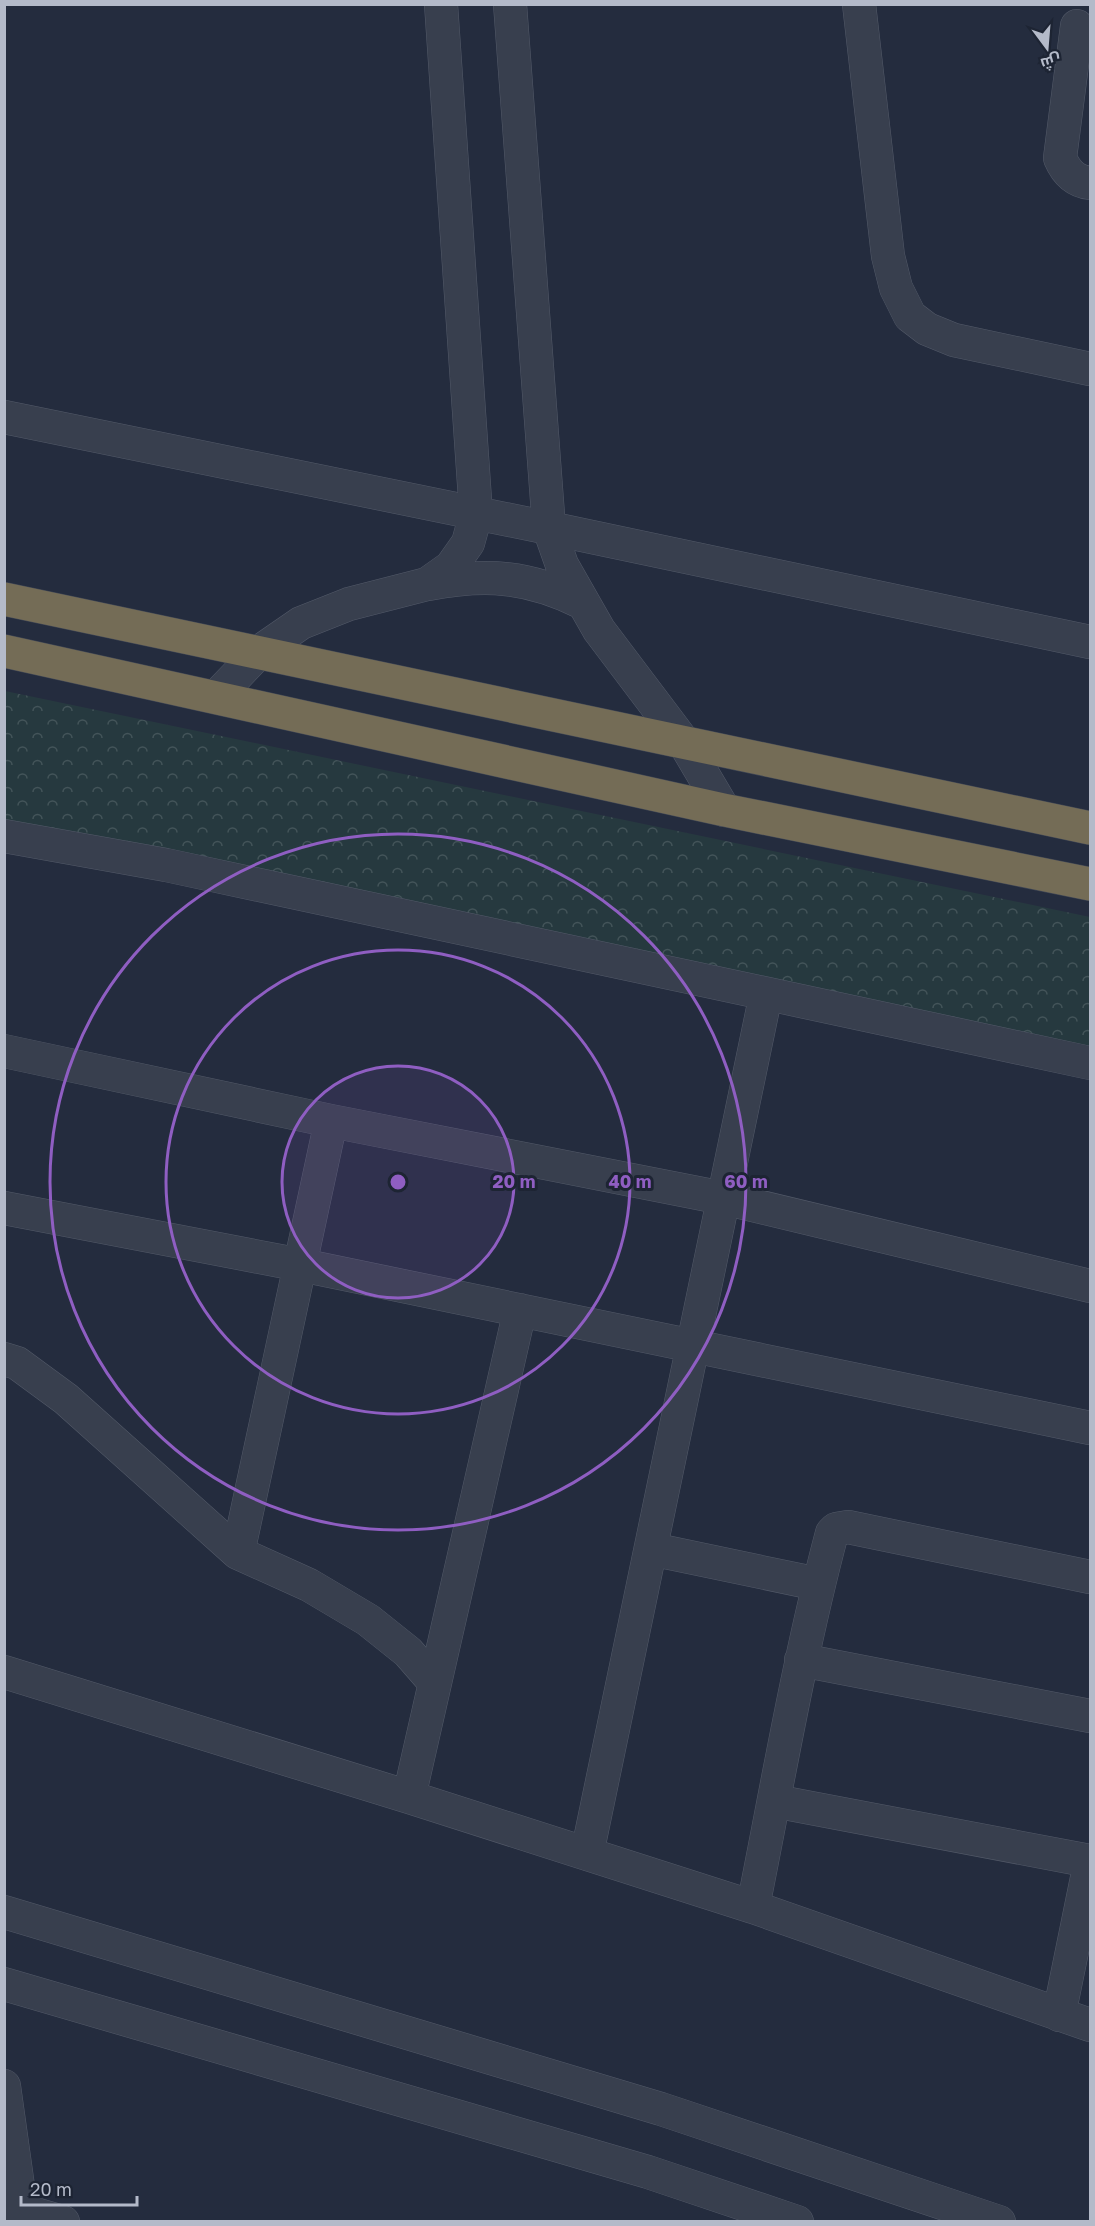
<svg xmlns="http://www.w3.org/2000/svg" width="1095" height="2226" font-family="'Golos Text',Cairo,sans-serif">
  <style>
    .forest { fill: url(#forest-crowns) }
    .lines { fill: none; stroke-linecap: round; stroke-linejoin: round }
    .street-casing { stroke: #535a69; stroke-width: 34 }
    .highway-casing { stroke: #404756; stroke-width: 34 }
    .street { stroke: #383f4e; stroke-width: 33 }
    .highway { stroke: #746c56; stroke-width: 33 }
    .ring { fill: none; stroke: #8f5ec2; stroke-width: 3 }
    .centre { fill: #8f5ec2; stroke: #1d2433; stroke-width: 3 }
    .ring-label { font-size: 18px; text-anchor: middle; font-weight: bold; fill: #8f5ec2; stroke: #1d2433; stroke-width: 6; stroke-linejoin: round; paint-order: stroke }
  </style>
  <defs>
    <pattern id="forest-crowns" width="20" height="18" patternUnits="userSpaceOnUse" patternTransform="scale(1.5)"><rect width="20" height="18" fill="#26393f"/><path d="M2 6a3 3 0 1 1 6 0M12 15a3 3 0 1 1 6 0" fill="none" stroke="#435459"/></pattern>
  </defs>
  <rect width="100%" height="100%" fill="#242c3e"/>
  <!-- forest -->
  <path class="forest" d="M5,691L1090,917V1051L5,822Z"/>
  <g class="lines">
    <defs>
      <path id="street" d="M510,4L549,528L562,565L599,630L685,744L724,810
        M859,4L888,256L896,288L910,316L927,329L954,340L1090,369
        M1077,26L1060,158C1066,172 1074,181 1090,183
        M4,417L549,528L1090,642
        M428,584C486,573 529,576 583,603
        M216,697L259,652L301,623L349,604L427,584L451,567L468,543L476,514L441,4
        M4,836L166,865L1090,1063
        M4,1051L331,1121L723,1198L1090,1286
        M4,1208L301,1265L1090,1428
        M4,1359L17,1363L66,1399L238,1553L309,1585L368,1620L408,1652L435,1683
        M651,1549L818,1584
        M238,1553L331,1121
        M801,1660L1090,1716
        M4,1672L409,1797L753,1907L1090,2025
        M409,1797L520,1310
        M774,1801L1090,1861
        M587,1854L766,994
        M753,1907C778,1782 799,1657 832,1533L836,1529L848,1527L1090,1577
        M4,1912L661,2109L999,2222
        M4,1984L648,2172L797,2222
        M1059,2015L1090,1863
        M4,2086L23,2222
        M4,2205L63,2222"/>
      <path id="highway" d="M4,599L1090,828
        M4,651L724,810L1090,884"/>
    </defs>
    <!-- street casing -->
    <use href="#street" class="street-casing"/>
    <!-- highway casing -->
    <use href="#highway" class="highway-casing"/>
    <!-- street -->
    <use href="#street" class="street"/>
    <!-- highway -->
    <use href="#highway" class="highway"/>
  </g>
  <!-- distance rings -->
  <circle cx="398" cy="1182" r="116" fill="#8f5ec2" fill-opacity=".12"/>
  <g class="ring">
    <circle cx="398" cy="1182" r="116"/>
    <circle cx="398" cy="1182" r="232"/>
    <circle cx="398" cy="1182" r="348"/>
  </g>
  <circle cx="398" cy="1182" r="9" class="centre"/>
  <g class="ring-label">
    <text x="514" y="1188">20 m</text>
    <text x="630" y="1188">40 m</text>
    <text x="746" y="1188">60 m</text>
  </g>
  <!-- border -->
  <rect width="1095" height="2226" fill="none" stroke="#b4bac9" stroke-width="12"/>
  <!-- north arrow -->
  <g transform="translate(1047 48) rotate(164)" stroke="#1d2433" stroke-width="4.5" paint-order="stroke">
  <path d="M0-4.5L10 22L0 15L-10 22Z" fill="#b4bac9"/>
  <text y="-9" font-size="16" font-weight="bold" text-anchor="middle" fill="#b4bac9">ش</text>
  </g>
  <!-- scale -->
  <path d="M21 2196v9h116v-9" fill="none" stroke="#b4bac9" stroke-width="3"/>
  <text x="30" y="2196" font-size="18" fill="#b4bac9" stroke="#1d2433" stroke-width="4.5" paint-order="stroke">20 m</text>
</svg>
